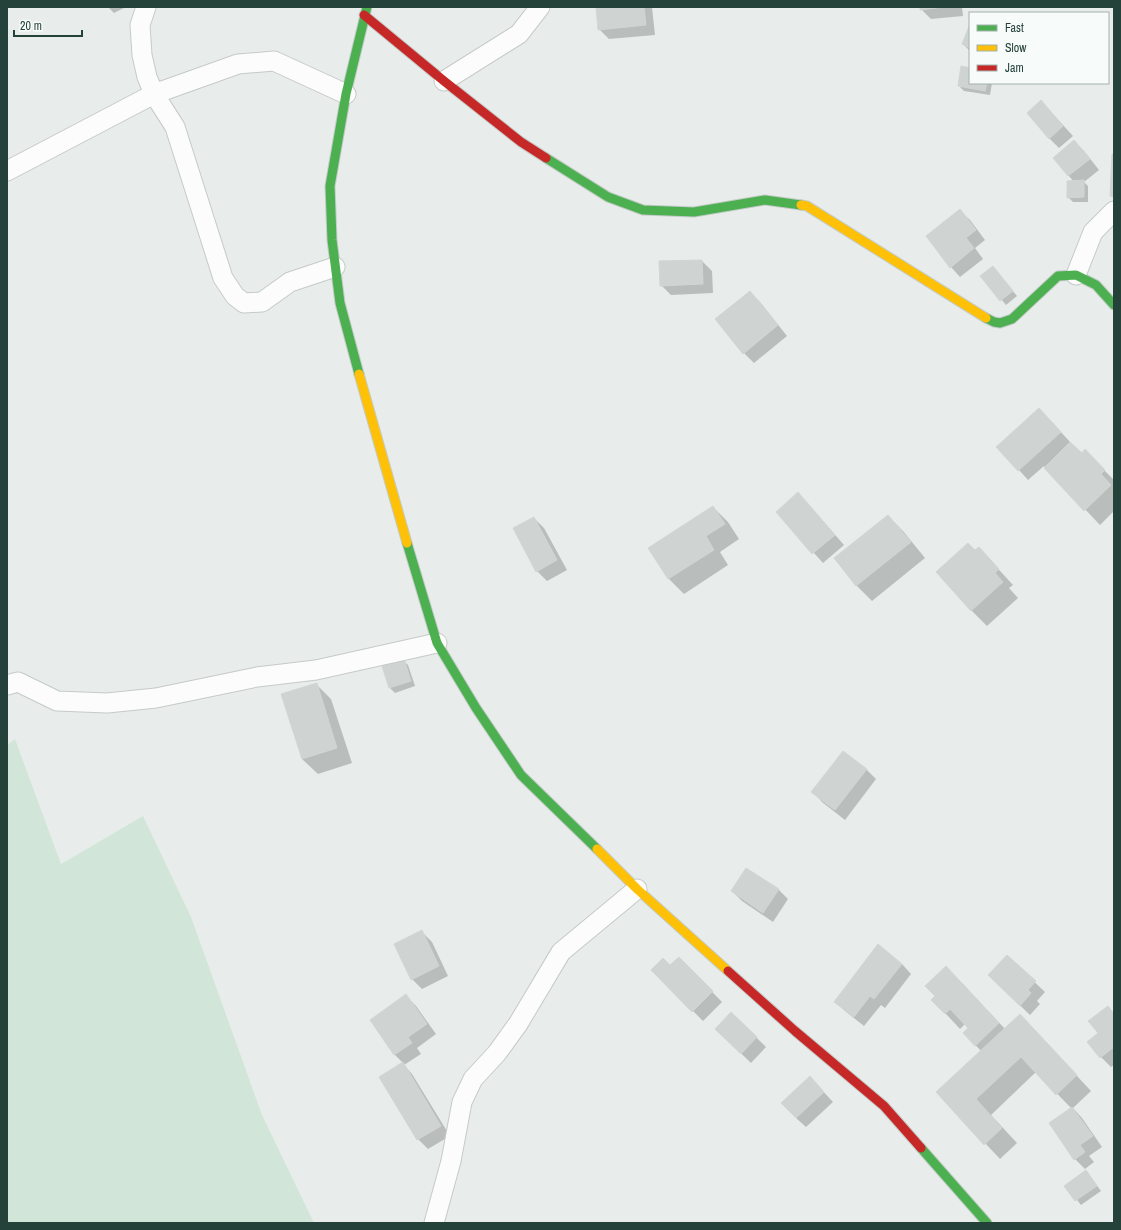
<svg xmlns="http://www.w3.org/2000/svg" width="1121" height="1230" font-family="'Archivo Narrow',sans-serif">
  <style>
    .green { fill: #d1e6d8 }
    .shadow { fill: #0003 }
    .building { fill: #cfd4d2; stroke: #d1d6d4 }
    .lines { fill: none; stroke-linecap: round; stroke-linejoin: round }
    .street-casing { stroke: #c5cac8; stroke-width: 21 }
    .fast-casing { stroke: #c3cbc8; stroke-width: 11 }
    .slow-casing { stroke: #c3cbc8; stroke-width: 11 }
    .jam-casing { stroke: #c3cbc8; stroke-width: 11 }
    .street { stroke: #fcfcfc; stroke-width: 19 }
    .fast { stroke: #4caf50; stroke-width: 9 }
    .slow { stroke: #ffc107; stroke-width: 9 }
    .jam { stroke: #c62828; stroke-width: 9 }
  </style>
  <rect width="100%" height="100%" fill="#e8edeb"/>
  <!-- green -->
  <path class="green" d="M15,739L61,864L143,816L191,917L262,1115L314,1223H7V745Z"/>
  <!-- shadow -->
  <path class="shadow" d="M108,7H126L114,13Z
    M597,7H652L655,35L609,39L599,29Z
    M921,7H962L963,16L931,19L921,9Z
    M970,27V51L963,44Z
    M970,69V83H992L990,95L964,91L959,86Z
    M1041,101L1073,136L1059,148L1049,138Z
    M1074,142L1084,151L1099,170L1084,182L1088,186V202H1073L1068,197L1074,182L1054,158Z
    M960,211L970,220L985,240L975,248L983,259L960,277L951,267Z
    M702,261L712,271L713,293L671,295L661,285Z
    M997,272L1017,296L1006,305L982,276Z
    M750,292L760,302L787,336L754,363L744,353Z
    M1049,419L1082,455L1100,466L1114,480V511L1100,525L1044,466L1028,480L1019,470Z
    M808,504L844,545L823,563L777,512Z
    M713,507L728,522L739,539L720,552L728,565L684,594L669,579L650,548Z
    M888,516L903,531L925,558L872,601L857,586L836,559Z
    M534,518L544,528L567,570L547,581L537,571Z
    M979,548L1013,585L1009,588L1018,598L987,626L972,611L938,572L975,551Z
    M403,660L408,665L415,686L395,693L390,688L383,667Z
    M316,684L331,699L352,763L318,774L302,759L282,694Z
    M866,769L876,779L845,820L822,802L813,792Z
    M778,889L788,899L773,922L742,901L732,891Z
    M422,932L432,942L448,976L422,989L412,979Z
    M1007,956L1045,992L1037,1001L1040,1004L1030,1015L999,985Z
    M679,958L722,1002L703,1021L652,970L670,967Z
    M902,964L911,974L885,1008L881,1005L864,1026L845,1011L835,1001Z
    M961,982L1005,1029L1034,1030L1091,1091L1073,1108L1082,1118L1102,1147L1089,1156L1094,1162L1085,1169L1075,1159L1071,1108L1036,1072L991,1115L1017,1143L1000,1159L937,1092L981,1051L964,1033L969,1028L965,1024L960,1029L933,1000Z
    M406,996L416,1006L436,1034L417,1048L421,1054L404,1065L412,1074L450,1136L428,1149L418,1139L381,1077L403,1063L395,1055L371,1020Z
    M1108,1008L1114,1014V1065L1111,1067L1101,1057L1089,1042L1099,1033Z
    M731,1013L766,1047L751,1063L716,1029Z
    M820,1088L833,1102L806,1127L796,1118Z
    M1086,1171L1101,1191L1081,1205L1066,1186Z"/>
  <!-- building -->
  <path class="building" d="M596,7H644L646,25L598,30Z
    M920,7H944L920,10Z
    M970,24V48L962,44Z
    M961,66L970,68V83H987L985,91L958,86Z
    M1041,100L1063,126L1049,139L1027,113Z
    M1074,140L1090,159L1068,176L1053,158Z
    M1112,154H1114V197L1110,196Z
    M1084,180V197L1067,198V181Z
    M960,209L976,230L966,238L974,248L950,268L926,236Z
    M702,260L703,284L660,286L659,261Z
    M993,266L1013,291L1000,301L980,276Z
    M750,291L778,325L743,354L715,319Z
    M1039,408L1061,432L1018,471L996,447Z
    M1070,442L1082,453L1085,449L1105,470L1101,474L1111,485L1084,511L1044,468Z
    M798,492L835,535L812,554L776,512Z
    M713,506L725,524L706,536L714,550L668,579L648,548Z
    M888,515L911,542L856,586L834,558Z
    M534,517L557,560L536,572L513,528Z
    M968,543L975,550L979,547L999,569L995,573L1003,582L971,611L936,572Z
    M404,659L411,681L389,688L382,666Z
    M317,683L337,748L302,759L281,694Z
    M843,751L867,769L835,810L811,792Z
    M746,868L779,889L763,913L731,891Z
    M422,930L439,966L411,980L394,944Z
    M878,944L902,964L874,999L870,996L854,1017L834,1002Z
    M1007,955L1036,981L1028,990L1031,993L1020,1006L988,975Z
    M679,957L713,991L692,1012L651,970L663,958L670,965Z
    M946,966L999,1023L975,1046L963,1033L968,1028L950,1009L945,1014L931,1000L935,996L925,986Z
    M406,994L427,1024L408,1037L412,1043L394,1055L370,1020Z
    M1108,1006L1114,1014V1047L1100,1058L1087,1042L1098,1033L1088,1021Z
    M731,1012L757,1037L741,1054L715,1029Z
    M1020,1014L1077,1075L1056,1095L1021,1057L976,1099L1002,1128L984,1145L936,1092Z
    M403,1062L441,1126L417,1140L379,1077Z
    M810,1076L824,1092L796,1118L781,1103Z
    M1072,1107L1093,1136L1080,1145L1085,1152L1074,1160L1049,1123Z
    M1086,1170L1097,1186L1075,1201L1064,1186Z"/>
  <g class="lines">
    <defs>
      <path id="street" d="M146,7L140,25L142,55L147,77L154,94L175,127L223,278L235,296L244,303L262,302L290,282L335,267
        M444,81L519,34L540,7
        M7,171L154,94L238,64L274,61L346,94
        M1076,275L1093,232L1114,211
        M7,685L18,682L57,701L107,703L156,698L257,677L316,670L437,643
        M434,1223L451,1161L462,1102L473,1079L497,1053L518,1024L561,952L637,889"/>
      <path id="fast" d="M546,158L608,197L643,210L694,212L765,200L801,205
        M986,318L994,322L1000,323L1012,319L1058,276L1076,275L1096,285L1114,305
        M359,374L340,303L332,240L330,186L346,94L367,7
        M407,543L437,643L476,708L521,775L597,849
        M921,1148L987,1223"/>
      <path id="slow" d="M801,205L807,206L986,318
        M359,374L407,543
        M597,849L637,889L728,971"/>
      <path id="jam" d="M364,15L444,81L521,142L546,158
        M728,971L795,1031L884,1106L921,1148"/>
    </defs>
    <!-- street casing -->
    <use href="#street" class="street-casing"/>
    <!-- fast casing -->
    <use href="#fast" class="fast-casing"/>
    <!-- slow casing -->
    <use href="#slow" class="slow-casing"/>
    <!-- jam casing -->
    <use href="#jam" class="jam-casing"/>
    <!-- street -->
    <use href="#street" class="street"/>
    <!-- fast -->
    <use href="#fast" class="fast"/>
    <!-- slow -->
    <use href="#slow" class="slow"/>
    <!-- jam -->
    <use href="#jam" class="jam"/>
  </g>
  <!-- border -->
  <rect width="1121" height="1230" fill="none" stroke="#24423a" stroke-width="16"/>
  <!-- legend -->
  <rect x="969" y="12" width="140" height="72" fill="#f7fbf9" stroke="#a3b1ad"/>
  <rect x="977" y="25" width="20" height="6" fill="#4caf50" stroke="#a3b1ad"/>
  <text x="1005" y="32" font-size="12" fill="#24423a">Fast</text>
  <rect x="977" y="45" width="20" height="6" fill="#ffc107" stroke="#a3b1ad"/>
  <text x="1005" y="52" font-size="12" fill="#24423a">Slow</text>
  <rect x="977" y="65" width="20" height="6" fill="#c62828" stroke="#a3b1ad"/>
  <text x="1005" y="72" font-size="12" fill="#24423a">Jam</text>
  <!-- scale -->
  <path d="M14 30v6h68v-6" fill="none" stroke="#24423a" stroke-width="2"/>
  <text x="20" y="30" font-size="12" fill="#24423a" stroke="#f7fbf9" stroke-width="3" paint-order="stroke">20 m</text>
</svg>
